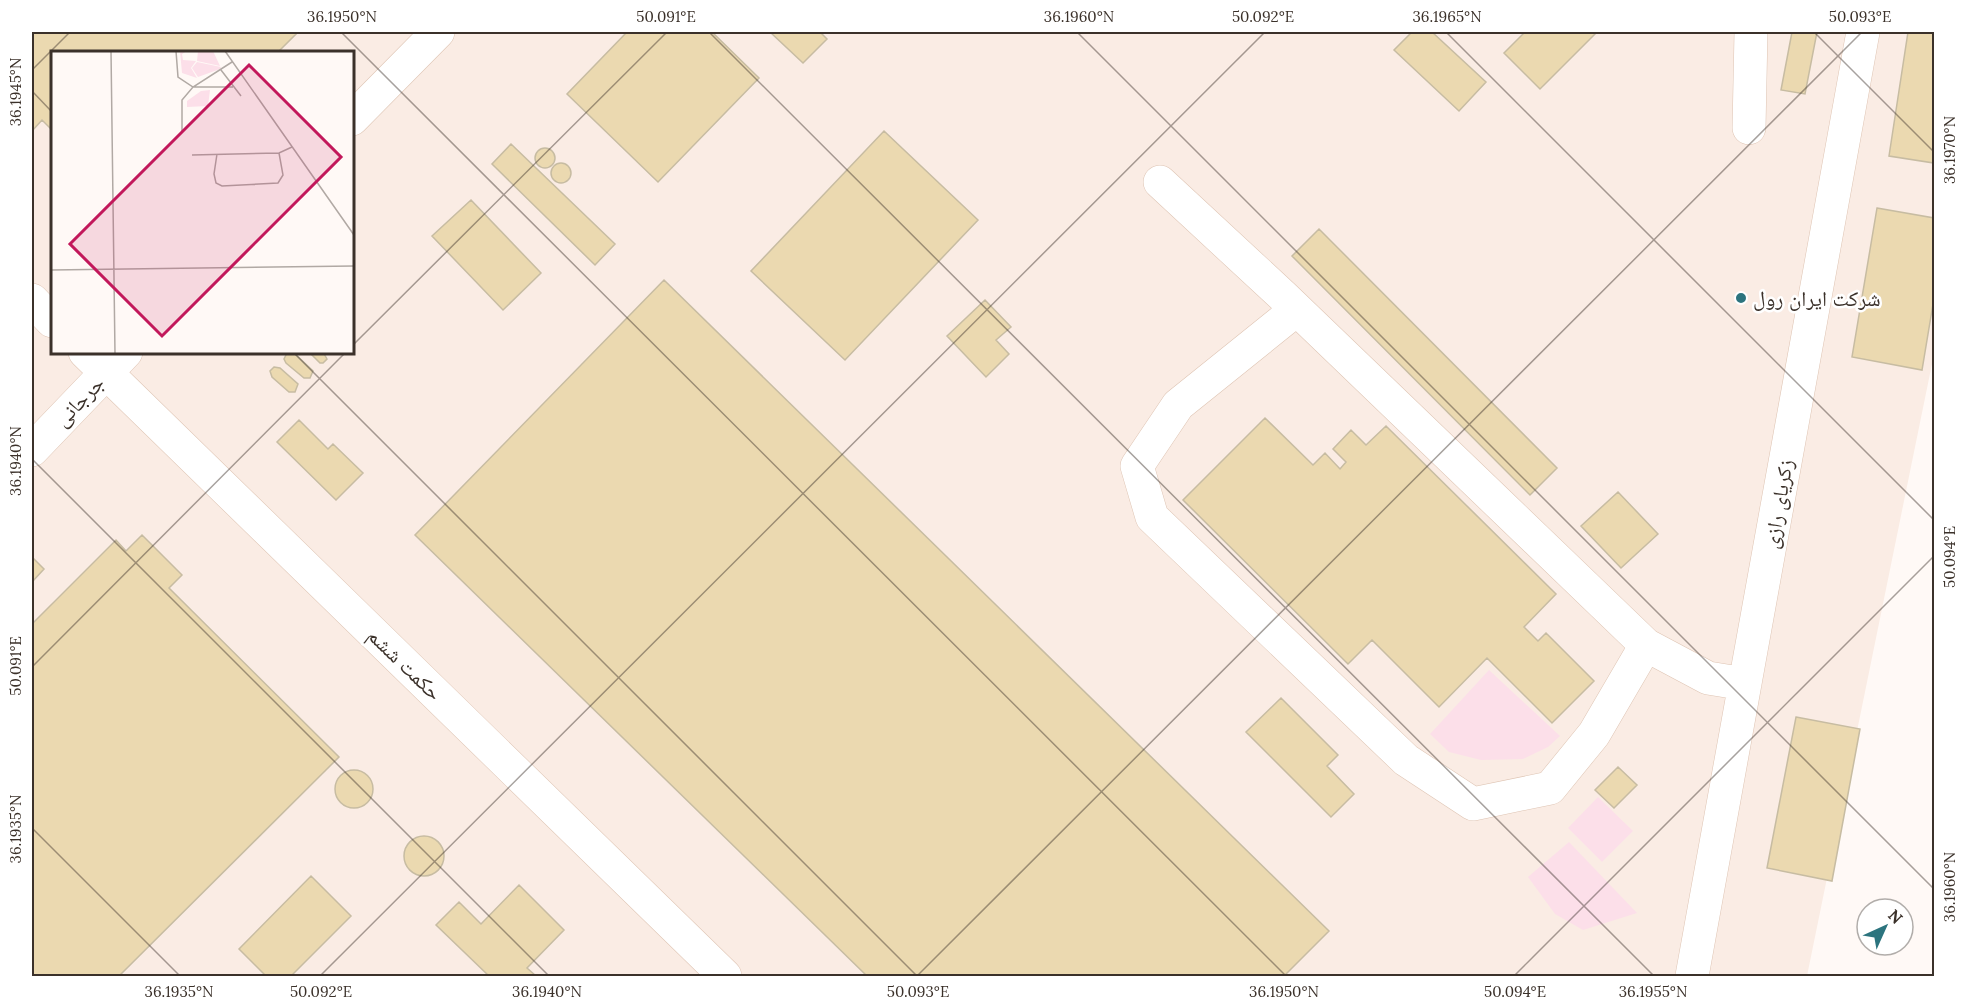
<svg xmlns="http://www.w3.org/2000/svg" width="1966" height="1008" font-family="Lora,'Noto Naskh Arabic',serif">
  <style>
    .built { fill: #faece4; fill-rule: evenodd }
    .green { fill: #fcdfe9 }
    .building { fill: #ebd9b0; stroke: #c7bca2; stroke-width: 1.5 }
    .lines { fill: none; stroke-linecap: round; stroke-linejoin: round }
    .minor-casing { stroke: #dec4b3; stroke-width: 34 }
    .minor { stroke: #fff; stroke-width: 33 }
    .ticks { fill: none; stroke: #3b312a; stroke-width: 1.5; stroke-opacity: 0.45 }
    .poi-dot { fill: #2c747e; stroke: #fff; stroke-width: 2 }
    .labels { text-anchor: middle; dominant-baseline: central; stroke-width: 5; stroke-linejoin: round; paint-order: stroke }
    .poi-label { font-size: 21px; fill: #3b312a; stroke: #fff; text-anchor: start }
    .street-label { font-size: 21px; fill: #3b312a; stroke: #fff }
    .inset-road { fill: none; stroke: #b1a9a4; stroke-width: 1.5 }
    .view { fill: #c2185b; fill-opacity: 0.15; stroke: #c2185b; stroke-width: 3 }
    .inset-edge { fill: none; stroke: #3b312a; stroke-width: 3 }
    .neatline { fill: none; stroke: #3b312a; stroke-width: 2 }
    .ticks-label { font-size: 15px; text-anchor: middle; fill: #3b312a }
  </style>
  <rect width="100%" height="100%" fill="#fff9f6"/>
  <!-- built -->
  <path class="built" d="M32,32H1934V354L1807,976H32ZM52,52H352V352H52Z"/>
  <!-- green -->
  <path class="green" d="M1489,670L1560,736L1548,747L1523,759L1481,760L1449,752L1430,734Z
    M1598,797L1633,831L1602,862L1568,828Z
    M1569,842L1637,913L1583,930L1555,914L1528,877Z"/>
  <!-- building -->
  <path class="building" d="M32,32H293L296,34L278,52H52V130L42,120L32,131Z
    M627,32H712L759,78L658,182L567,94Z
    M770,32H820L827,39L803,63Z
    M1412,32H1432L1486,82L1459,111L1394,50Z
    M1525,32H1597L1540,89L1504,53Z
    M1792,32H1817L1805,94L1781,90Z
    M1908,32H1934V163L1889,156Z
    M884,131L978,220L845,360L751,271Z
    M511,144L615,244L595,265L492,164Z
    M535 158a10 10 0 1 1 20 0a10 10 0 1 1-20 0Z
    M551 173a10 10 0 1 1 20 0a10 10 0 1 1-20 0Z
    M471,200L541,273L503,310L432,236Z
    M1877,208L1934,218V298L1922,370L1852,357Z
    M1319,229L1557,468L1530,495L1292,256Z
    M664,280L1329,931L1284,976H867L415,535Z
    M985,300L1011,327L996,340L1009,354L986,377L947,336Z
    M293,352L313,371L310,378H304L286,363L284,359L287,353Z
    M309,352H323L327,359L323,363H320Z
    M274,367L280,368L298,384L295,392H289L272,377L270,371Z
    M1265,418L1313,465L1325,453L1340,469L1346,462L1333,449L1351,430L1366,445L1386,426L1556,594L1524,627L1538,641L1546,633L1594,681L1552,723L1487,658L1439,707L1372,640L1348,664L1183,500Z
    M299,420L328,449L333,444L363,473L336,500L277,442Z
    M1618,492L1658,534L1621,568L1581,526Z
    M142,535L182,575L169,588L339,757L119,976H32V624L116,540L126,551Z
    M32,557L44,569L32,582Z
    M1281,698L1338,755L1327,766L1354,794L1331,817L1246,732Z
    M1796,717L1860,729L1832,881L1767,868Z
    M1618,767L1637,785L1614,808L1595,790Z
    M335 789a19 19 0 1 1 38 0a19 19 0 1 1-38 0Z
    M404 856a20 20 0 1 1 40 0a20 20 0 1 1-40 0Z
    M311,876L351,916L291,976H266L239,949Z
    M519,885L564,930L527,968L536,976H489L436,925L459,902L481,924Z"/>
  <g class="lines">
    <defs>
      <path id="minor" d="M352,119L438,32
        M1749,128L1751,32
        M1160,182L1284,297L1646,645L1708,678L1745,684
        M32,300L52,321
        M1296,310L1178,405L1137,466L1152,517L1406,760L1473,804L1550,788L1594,734L1646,645
        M85,352L725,976
        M32,450L126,352
        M1692,976L1863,32"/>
    </defs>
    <!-- minor casing -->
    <use href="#minor" class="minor-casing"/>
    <!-- minor -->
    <use href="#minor" class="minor"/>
  </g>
  <!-- ticks -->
  <path class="ticks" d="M341,32L1286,976M709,32L1654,976M1077,32L1934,889M1446,32L1934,520M1814,32L1934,152M32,70L70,32M32,91L52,112M352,346L667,32M293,352L917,976M32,459L549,976M32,667L346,352M32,828L180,976M320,976L1265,32M917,976L1862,32M1514,976L1934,556"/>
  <!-- markers -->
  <circle class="poi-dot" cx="1741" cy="298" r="6"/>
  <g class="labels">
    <!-- poi labels -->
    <g class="poi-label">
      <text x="1753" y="298">شرکت ایران رول</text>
    </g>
    <!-- street labels -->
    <g class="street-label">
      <text transform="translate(79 401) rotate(-46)">جرجانی</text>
      <text transform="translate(1778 504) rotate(-80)">زکریای رازی</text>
      <text transform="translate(405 664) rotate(44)">حکمت ششم</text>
    </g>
  </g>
  <!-- overview -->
  <g transform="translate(51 51)">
    <rect width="303" height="303" fill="#fff9f6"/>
    <path d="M129,0H136L131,3L132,9L145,10L140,17L146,27L131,22ZM147,0H162L169,15L146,10ZM146,11L170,16L169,18L147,26L141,17ZM159,39L157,55L136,56V50L150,40Z" fill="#fcdfe9"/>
    <path class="inset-road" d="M60,0L64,303M125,0L127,26L142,36H182M174,0L303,184M170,19L190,45M131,81V49L142,36L181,11M166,103L163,123L165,132L171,135L227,132L232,124L228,102M141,104L228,102L241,96M0,219L303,215"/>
    <path class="view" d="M198,14L290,106L111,285L19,193Z"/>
    <rect width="303" height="303" class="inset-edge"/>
  </g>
  <!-- border -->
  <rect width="1966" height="1008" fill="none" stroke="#ffffff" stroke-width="66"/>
  <!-- north arrow -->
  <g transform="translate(1885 927) rotate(45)"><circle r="28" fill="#ffffff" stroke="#b1adaa" stroke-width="1.5"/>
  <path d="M0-4.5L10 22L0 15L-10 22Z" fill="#2c747e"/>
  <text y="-9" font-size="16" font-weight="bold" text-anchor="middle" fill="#3b312a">N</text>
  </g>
  <rect x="33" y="33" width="1900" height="942" class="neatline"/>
  <g class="ticks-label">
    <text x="342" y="22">36.1950°N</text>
    <text x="666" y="22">50.091°E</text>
    <text x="1079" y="22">36.1960°N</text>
    <text x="1263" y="22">50.092°E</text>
    <text x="1447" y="22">36.1965°N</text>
    <text x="1860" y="22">50.093°E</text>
    <text transform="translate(16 92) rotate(-90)" y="5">36.1945°N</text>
    <text transform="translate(1950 150) rotate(-90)" y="5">36.1970°N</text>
    <text transform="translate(16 461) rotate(-90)" y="5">36.1940°N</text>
    <text transform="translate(1950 557) rotate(-90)" y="5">50.094°E</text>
    <text transform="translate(16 666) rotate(-90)" y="5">50.091°E</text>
    <text transform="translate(16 829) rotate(-90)" y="5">36.1935°N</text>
    <text transform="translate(1950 887) rotate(-90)" y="5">36.1960°N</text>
    <text x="179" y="997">36.1935°N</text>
    <text x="321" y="997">50.092°E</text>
    <text x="547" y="997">36.1940°N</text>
    <text x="918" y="997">50.093°E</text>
    <text x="1284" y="997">36.1950°N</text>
    <text x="1515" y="997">50.094°E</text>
    <text x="1653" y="997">36.1955°N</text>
  </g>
</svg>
